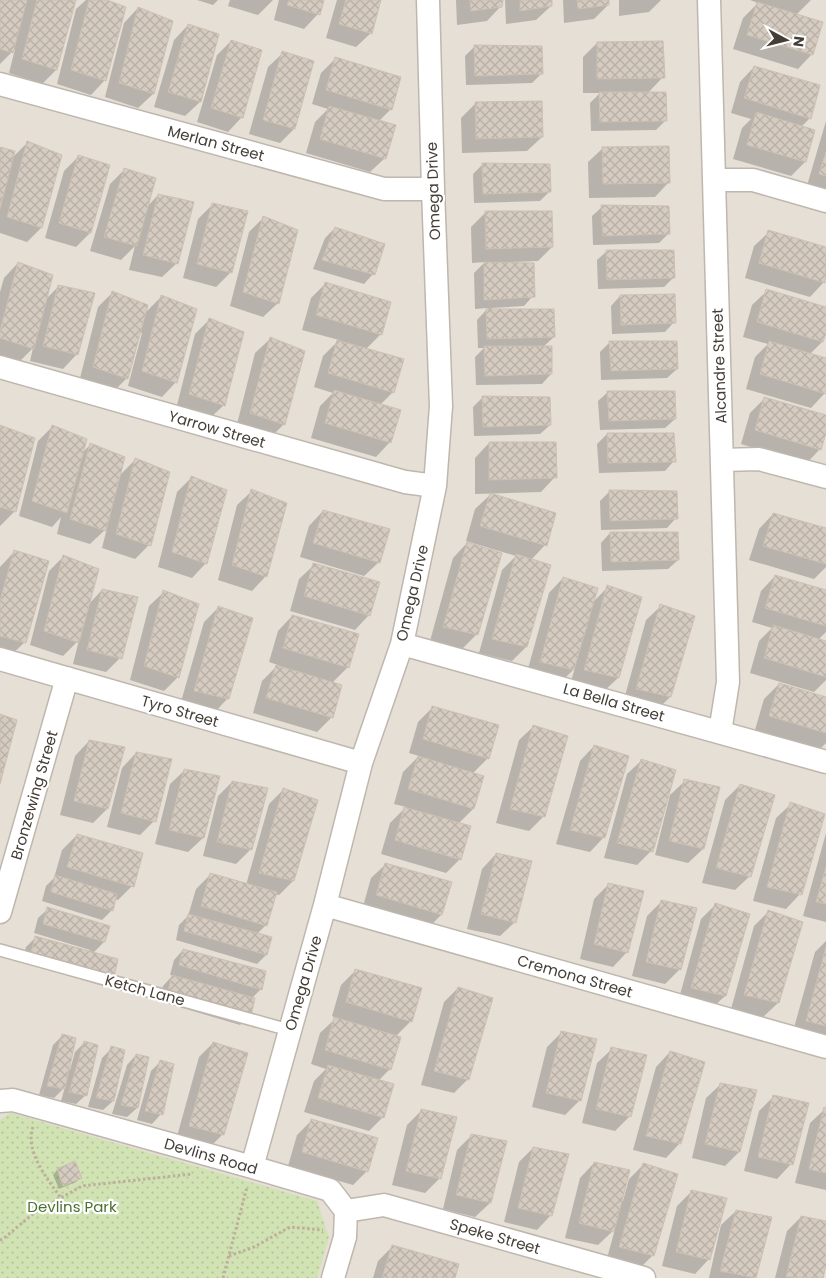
<svg xmlns="http://www.w3.org/2000/svg" width="826" height="1278" font-family="Poppins,sans-serif">
  <style>
    .residential { fill: #e5dfd6 }
    .grass { fill: url(#grass-dots) }
    .shadow { fill: #0003 }
    .building { fill: url(#building-cross-hatch); stroke: #ccc0b1 }
    .lines { fill: none; stroke-linecap: round; stroke-linejoin: round }
    .lane-casing { stroke: #bfb7ad; stroke-width: 14 }
    .street-casing { stroke: #bfb7ad; stroke-width: 25 }
    .path { stroke: #bdaf9d; stroke-width: 3; stroke-dasharray: 2.5 2.5; stroke-linecap: butt }
    .lane { stroke: #fff; stroke-width: 11 }
    .street { stroke: #fff; stroke-width: 22 }
    .labels { text-anchor: middle; dominant-baseline: central; stroke-width: 4.5; stroke-linejoin: round; paint-order: stroke }
    .street-label { font-size: 15px; fill: #443e37; stroke: #fff }
    .park-label { font-size: 15px; fill: #4d7030; stroke: #fff }
  </style>
  <defs>
    <pattern id="grass-dots" width="8" height="8" patternUnits="userSpaceOnUse" patternTransform="scale(1.25)"><rect width="8" height="8" fill="#d1e2b3"/><path d="M2 2h.1M6 6h.1" fill="none" stroke="#b5c39b" stroke-width="1.8" stroke-linecap="round"/></pattern>
    <pattern id="building-cross-hatch" width="8" height="8" patternUnits="userSpaceOnUse" patternTransform="scale(1.25)"><rect width="8" height="8" fill="#d5cbc0"/><path d="M0 0l8 8M0 8l8-8" fill="none" stroke="#b8afa6"/></pattern>
  </defs>
  <rect width="100%" height="100%" fill="#f2eee7"/>
  <!-- residential -->
  <path class="residential" d="M0,0H826V1278H0Z"/>
  <!-- grass -->
  <path class="grass" d="M10,1113L317,1201L329,1237L317,1278H0V1120Z"/>
  <!-- shadow -->
  <path class="shadow" d="M0,0H75L56,70L42,84L9,73L15,49L0,64Z
    M86,0H103L105,80L91,95L57,84L76,9Z
    M197,0H218L213,5Z
    M230,0H273L258,15L228,6Z
    M279,0H322L318,14L304,29L274,20Z
    M337,0H380L371,33L356,47L326,38Z
    M456,0H501V6L487,21L457,25Z
    M505,0H551V6L536,20L506,24Z
    M563,0H608V5L594,19L564,23Z
    M619,0H661L649,12L619,16Z
    M750,0H811L796,15L812,54L798,69L733,49L743,18L758,3Z
    M138,8L172,21L153,94L138,108L105,97L124,23Z
    M188,25L218,35L200,102L185,116L154,107L174,40Z
    M231,41L242,117L228,132L197,122L217,55Z
    M597,43L663,77L647,94L666,120L656,130L591,131L590,103L600,93H583V57Z
    M474,47L542,73L532,83L466,85L465,56Z
    M283,53L312,62L294,129L280,143L249,134L268,67Z
    M335,59L391,109L379,121L385,158L370,172L306,153L315,122L328,109L312,104L321,73Z
    M754,67L810,118L801,127L814,130L805,162L791,176L733,159L742,128L751,119L731,113L740,82Z
    M476,103L542,137L527,151L462,153L461,118Z
    M826,121V194L806,189Z
    M27,143L61,156L41,228L27,242L0,233V149L12,158Z
    M603,148L669,182L655,197L589,198L588,162Z
    M79,156L90,233L76,247L45,238L64,171Z
    M482,165L549,192L540,201L474,203L473,174Z
    M124,170L146,208L158,195L177,263L162,277L129,270L135,246L121,260L90,251L110,184Z
    M213,204L231,272L216,287L183,278L198,219Z
    M602,207L669,233L659,243L593,245L592,216Z
    M486,212L552,247L538,261L511,262L533,296L524,306L492,308V310L554,337L543,347L551,374L542,384L476,385L475,357L484,348H478L477,320L488,308L475,309L474,273L485,262L472,263L471,227Z
    M263,218L278,303L263,317L230,306L249,232Z
    M335,228L373,274L364,284L313,269L325,238Z
    M769,232L826,248V277L824,282L810,297L745,278L754,246Z
    M607,251L674,277L664,287L598,289L597,260Z
    M18,263L45,300L59,286L77,354L63,369L30,361L33,348L18,363L0,357V292L4,278Z
    M325,284L381,334L366,349L393,392L380,405L390,442L376,457L311,438L320,406L333,393L314,387L323,356L339,340L302,330L311,298Z
    M767,291L826,308V328L822,342L810,354L826,359V391L825,393L811,408L746,389L755,357L768,344L743,337L752,305Z
    M112,293L144,314L161,297L176,382L162,397L128,386L142,333L139,332L127,378L113,392L79,382L98,307Z
    M620,296L674,322L665,332L612,334L611,306Z
    M209,320L224,405L209,419L176,409L195,334Z
    M270,339L284,424L270,438L236,428L255,353Z
    M610,342L677,369L667,378L601,380L600,352Z
    M608,392L675,419L665,428L600,430L598,401Z
    M482,398L550,425L540,434L474,436L473,407Z
    M765,398L826,416V429L820,449L806,464L741,444L750,413Z
    M0,427L15,511L0,526Z
    M52,427L82,453L90,445L119,476L135,460L149,545L135,559L102,548L107,528L90,544L57,534L61,517L52,527L19,516L38,441Z
    M607,434H673L674,461L665,471L599,473L597,444Z
    M489,443L555,477L541,492L475,494V458Z
    M191,478L206,563L192,578L158,567L177,492Z
    M252,491L266,576L252,591L218,580L237,505Z
    M609,492L676,518L667,528L601,530L600,501Z
    M490,495L545,545L531,560L526,647L512,661L479,653L502,570L516,556L466,541L475,509Z
    M323,511L379,562L364,576L300,557L309,526Z
    M773,514L826,529V567L814,579L749,560L759,529Z
    M610,533L678,560L668,569L602,571L601,543Z
    M467,543L477,634L462,649L430,641L453,558Z
    M15,551L25,642L10,656L0,654V567Z
    M63,557L88,605L102,590L120,658L106,672L73,664L79,640L63,656L30,645L49,571Z
    M314,565L369,615L355,630L290,611L299,579Z
    M775,576L826,591V632L818,640L826,642V680L814,692L750,673L759,641L772,628L752,622L761,591Z
    M563,578L593,602L608,587L640,598L618,678L603,692L570,684L575,668L559,684L526,676L549,593Z
    M164,592L178,677L164,691L130,680L149,606Z
    M661,606L670,697L656,711L623,703L646,620Z
    M218,608L228,698L214,713L180,705L204,622Z
    M292,616L348,667L332,683V717L317,732L253,713L262,681L278,665L269,662L278,631Z
    M779,684L826,698V743L820,749L755,730L764,699Z
    M433,707L488,758L472,774L473,809L458,824L460,859L446,873L381,854L390,823L406,807L394,804L403,772L419,756L409,753L418,722Z
    M534,726L567,736L543,817L529,831L496,823L519,740Z
    M89,741L107,809L93,823L60,815L75,756Z
    M594,746L604,837L590,852L556,844L580,761Z
    M136,753L154,821L140,835L107,827L122,768Z
    M642,760L651,851L637,865L604,858L627,774Z
    M185,770L203,838L188,852L155,844L170,784Z
    M685,781L703,849L688,863L655,855L670,795Z
    M232,782L251,849L236,864L203,856L218,796Z
    M740,785L750,876L735,890L702,883L725,800Z
    M283,790L316,801L293,881L279,895L275,894L266,925L257,934L266,955L257,964L176,940L179,925L188,916L196,889L211,874L246,885L269,804Z
    M791,804L800,894L786,909L753,901L776,818Z
    M826,833V922L803,916Z
    M77,835L132,886L118,900L115,899L112,910L102,920L42,901L46,886L54,878L62,850Z
    M496,854L515,922L500,936L467,929L482,869Z
    M386,864L441,915L427,929L362,910L371,878Z
    M609,884L627,952L613,967L580,959L594,899Z
    M661,902L680,969L665,984L632,976L647,916Z
    M715,905L725,996L710,1010L678,1002L701,919Z
    M48,909L108,927L104,942L93,953L113,977L103,986L22,962L26,947L35,938L89,952L90,950L34,933L38,918Z
    M768,912L778,1003L763,1017L731,1009L754,926Z
    M826,941V1042L792,1035L815,952Z
    M183,950L261,989L252,998L250,1015L240,1025L159,1001L163,986L173,975H170L174,960Z
    M355,971L411,1021L396,1036L390,1069L378,1081L383,1117L369,1131L304,1112L314,1081L326,1069L311,1064L320,1033L336,1018L332,1016L341,985Z
    M458,988L468,1079L454,1093L421,1085L444,1002Z
    M561,1033L580,1100L565,1115L532,1107L547,1047Z
    M62,1036L68,1069L70,1070L75,1052L85,1042L86,1095L76,1104L61,1101L65,1087L54,1098L39,1095L53,1045Z
    M213,1043L223,1134L209,1148L176,1140L199,1057Z
    M112,1048L124,1051L113,1101L103,1110L88,1107L102,1058Z
    M612,1049L630,1116L615,1131L582,1123L597,1063Z
    M670,1052L680,1143L666,1158L633,1150L656,1067Z
    M136,1055L137,1108L127,1117L112,1114L127,1065Z
    M161,1061V1114L152,1124L137,1120L151,1071Z
    M721,1084L739,1152L725,1166L692,1158L706,1098Z
    M773,1097L791,1164L777,1179L744,1171L759,1111Z
    M825,1109H826V1190L795,1183L810,1123Z
    M421,1111L440,1178L425,1193L392,1185L407,1125Z
    M312,1120L367,1171L353,1185L288,1166L297,1135Z
    M472,1135L506,1142L490,1203L475,1217L443,1209L457,1150Z
    M533,1148L551,1215L537,1230L504,1222L519,1162Z
    M74,1163L80,1178L76,1182L59,1189L53,1175L57,1170Z
    M594,1163L620,1201H623L629,1179L644,1164L653,1255L639,1269L606,1262L615,1229L598,1245L565,1238L580,1178Z
    M691,1192L709,1259L695,1274L662,1266L677,1206Z
    M736,1211L770,1218L754,1278H709L721,1225Z
    M801,1217L826,1222V1260L821,1278H775L787,1231Z
    M393,1246L453,1278H373L378,1261Z"/>
  <!-- building -->
  <path class="building" d="M0,0H27L13,53L0,49Z
    M37,0H76L57,70L22,59Z
    M89,0H107L126,7L106,81L71,70Z
    M289,0H324L320,15L287,5Z
    M346,0H381L372,34L339,24Z
    M470,0H503L502,7L471,11Z
    M520,0H552V6L520,11Z
    M577,0H609V5L578,9Z
    M757,2L823,22L813,55L747,35Z
    M138,7L173,21L154,94L119,83Z
    M188,24L219,34L201,102L168,92Z
    M231,40L262,50L243,118L211,108Z
    M663,41L665,78L597,79V42Z
    M474,45L542,46L543,74L475,76Z
    M282,51L314,61L295,129L263,120Z
    M335,57L401,77L392,110L326,90Z
    M754,66L820,85L811,119L744,98Z
    M599,92H666L667,121L600,122Z
    M542,101L543,137L476,139L475,102Z
    M329,106L396,125L386,159L320,139Z
    M756,112L815,130L806,162L747,145Z
    M27,141L62,155L42,228L7,217Z
    M669,146L670,183L603,184L602,147Z
    M0,147L15,151L0,209Z
    M826,152V176L819,174Z
    M78,155L110,165L91,233L59,223Z
    M482,163L550,164L551,192L483,194Z
    M124,168L156,178L137,246L104,237Z
    M158,194L194,202L178,264L143,255Z
    M212,203L248,211L232,273L197,264Z
    M601,205L669,206L670,234L603,236Z
    M485,211H552L553,247L486,249Z
    M263,216L298,230L279,304L243,292Z
    M335,227L385,244L375,275L322,260Z
    M768,230L826,247L825,283L759,263Z
    M606,250H674L675,278L607,280Z
    M18,262L53,275L34,349L0,338V331Z
    M484,262L534,263L535,297L484,300Z
    M325,282L391,302L382,335L316,315Z
    M58,285L95,293L78,355L43,346Z
    M766,289L826,307V333L823,342L757,322Z
    M112,291L148,305L128,379L93,367Z
    M675,294L676,323L621,325L620,295Z
    M161,295L197,309L177,383L142,371Z
    M486,309H554L555,337L487,339Z
    M209,318L244,332L225,406L189,394Z
    M270,337L305,351L285,425L250,413Z
    M337,340L404,359L394,393L328,373Z
    M609,341H677L678,369L611,371Z
    M769,341L826,358V394L760,374Z
    M484,346H552V374L485,376Z
    M334,390L401,410L391,443L325,423Z
    M607,391H675L676,419L609,421Z
    M482,396L550,397L551,425L483,427Z
    M764,397L826,415V433L821,450L755,430Z
    M0,425L35,438L16,512L0,507Z
    M52,425L87,439L67,513L32,501Z
    M607,433H674L676,462L608,463Z
    M489,442H556L557,478L489,480Z
    M90,443L125,457L106,531L70,519Z
    M135,458L170,472L151,546L116,534Z
    M191,476L227,490L207,564L172,552Z
    M251,489L287,503L267,577L232,565Z
    M609,490L677,491L678,519L610,521Z
    M490,493L556,513L547,546L480,526Z
    M323,510L390,529L380,563L313,543Z
    M773,513L826,528V564L763,546Z
    M610,532H678L679,560L611,562Z
    M467,542L502,553L478,635L443,627Z
    M14,550L49,561L26,643L0,636V601Z
    M516,554L551,565L527,647L492,639Z
    M63,555L99,569L79,643L44,631Z
    M313,563L380,582L370,616L304,596Z
    M775,575L826,590V626L765,608Z
    M563,577L598,588L574,670L540,662Z
    M607,585L642,597L619,678L584,670Z
    M102,589L138,597L122,659L87,650Z
    M163,590L199,604L179,678L144,666Z
    M660,604L695,616L671,697L636,689Z
    M218,606L253,618L229,699L194,691Z
    M292,615L359,634L349,668L283,648Z
    M773,625L826,641V677L764,658Z
    M276,665L342,685L333,718L266,698Z
    M779,683L826,697V733L769,716Z
    M432,706L499,725L489,759L423,739Z
    M0,714L17,720L0,784Z
    M533,725L568,736L545,817L510,809Z
    M89,740L125,747L108,809L74,801Z
    M594,745L629,756L605,838L570,830Z
    M136,752L172,759L156,822L121,813Z
    M418,756L484,776L474,809L408,789Z
    M641,759L676,770L653,852L617,843Z
    M184,769L220,776L204,838L169,830Z
    M684,779L720,787L704,849L669,841Z
    M232,781L268,788L252,850L217,842Z
    M740,784L775,795L751,877L716,868Z
    M283,788L318,800L294,881L259,873Z
    M790,802L825,814L802,895L767,887Z
    M404,807L471,826L461,860L395,840Z
    M77,834L143,853L134,887L67,867Z
    M496,853L532,861L516,923L481,914Z
    M385,863L452,882L442,915L376,895Z
    M826,867V904L816,902Z
    M210,873L277,892L267,926L201,906Z
    M55,875L117,894L113,911L51,892Z
    M608,883L644,891L628,953L594,944Z
    M661,900L697,908L681,970L646,962Z
    M715,903L750,914L726,996L691,988Z
    M47,907L110,926L105,942L43,924Z
    M768,910L803,922L779,1003L744,995Z
    M188,914L272,937L267,955L184,931Z
    M35,936L118,959L114,977L31,953Z
    M826,947V1026L806,1021Z
    M183,949L266,971L262,990L179,965Z
    M355,969L422,988L412,1022L346,1002Z
    M172,975L255,998L251,1016L168,991Z
    M458,987L493,998L469,1080L434,1071Z
    M334,1017L401,1037L391,1070L325,1050Z
    M561,1031L597,1039L581,1101L546,1093Z
    M62,1034L76,1038L65,1089L47,1086Z
    M84,1041L98,1045L87,1096L69,1092Z
    M213,1042L248,1053L224,1135L189,1126Z
    M111,1046L125,1050L114,1101L96,1098Z
    M611,1047L647,1055L631,1117L596,1109Z
    M670,1051L705,1062L681,1144L646,1136Z
    M136,1054L149,1057L138,1108L121,1105Z
    M160,1060L174,1064L163,1115L145,1111Z
    M328,1065L394,1084L384,1118L318,1098Z
    M720,1083L757,1090L740,1152L705,1144Z
    M773,1095L809,1103L793,1165L758,1157Z
    M824,1107L826,1108V1173L809,1169Z
    M421,1109L457,1117L441,1179L406,1171Z
    M311,1119L378,1138L368,1172L302,1152Z
    M471,1134L507,1141L491,1203L456,1195Z
    M533,1147L569,1154L552,1216L518,1208Z
    M75,1161L82,1178L63,1186L57,1169Z
    M594,1162L630,1170L614,1232L579,1223Z
    M643,1163L678,1174L654,1256L619,1247Z
    M691,1190L727,1198L710,1260L676,1252Z
    M736,1210L772,1217L756,1278L720,1271Z
    M801,1216L826,1221V1265L823,1278L786,1277Z
    M392,1245L459,1264L455,1278H382Z"/>
  <g class="lines">
    <defs>
      <path id="lane" d="M0,950L289,1030"/>
      <path id="street" d="M709,0L728,682L720,732
        M0,84L384,189H433
        M714,180H753L826,201
        M0,367L405,482L435,486
        M722,460L759,459L826,477
        M402,644L826,762
        M0,659L361,763
        M325,905L826,1047
        M0,912L67,678
        M0,1101L13,1100L252,1167L330,1190L346,1211L345,1237L333,1278
        M252,1167L325,905L361,763L402,644L435,486L441,406L433,189L428,0
        M346,1211L384,1205L644,1278"/>
    </defs>
    <!-- lane casing -->
    <use href="#lane" class="lane-casing"/>
    <!-- street casing -->
    <use href="#street" class="street-casing"/>
    <!-- path -->
    <path class="path" d="M33,1127C24,1150 48,1180 61,1198
      M0,1240L3,1239L34,1213L82,1186L192,1174
      M229,1256L254,1247L290,1227L323,1230
      M223,1278L247,1187"/>
    <!-- lane -->
    <use href="#lane" class="lane"/>
    <!-- street -->
    <use href="#street" class="street"/>
  </g>
  <g class="labels">
    <!-- street labels -->
    <g class="street-label">
      <text transform="translate(216 143) rotate(15)">Merlan Street</text>
      <text transform="translate(433 191) rotate(-92)">Omega Drive</text>
      <text transform="translate(719 366) rotate(-92)">Alcandre Street</text>
      <text transform="translate(217 429) rotate(16)">Yarrow Street</text>
      <text transform="translate(412 593) rotate(-77)">Omega Drive</text>
      <text transform="translate(614 702) rotate(16)">La Bella Street</text>
      <text transform="translate(180 711) rotate(16)">Tyro Street</text>
      <text transform="translate(34 795) rotate(-74)">Bronzewing Street</text>
      <text transform="translate(575 976) rotate(16)">Cremona Street</text>
      <text transform="translate(303 983) rotate(-74)">Omega Drive</text>
      <text transform="translate(145 990) rotate(15)">Ketch Lane</text>
      <text transform="translate(211 1156) rotate(16)">Devlins Road</text>
      <text transform="translate(495 1236) rotate(16)">Speke Street</text>
    </g>
    <!-- park labels -->
    <g class="park-label">
      <text x="72" y="1206">Devlins Park</text>
    </g>
  </g>
  <!-- north arrow -->
  <g transform="translate(786 40) rotate(97)" stroke="#ffffff" stroke-width="4" paint-order="stroke">
  <path d="M0-4L9 19L0 12L-9 19Z" fill="#443e37"/>
  <text y="-8" font-size="14" font-weight="bold" text-anchor="middle" fill="#443e37">N</text>
  </g>
</svg>
